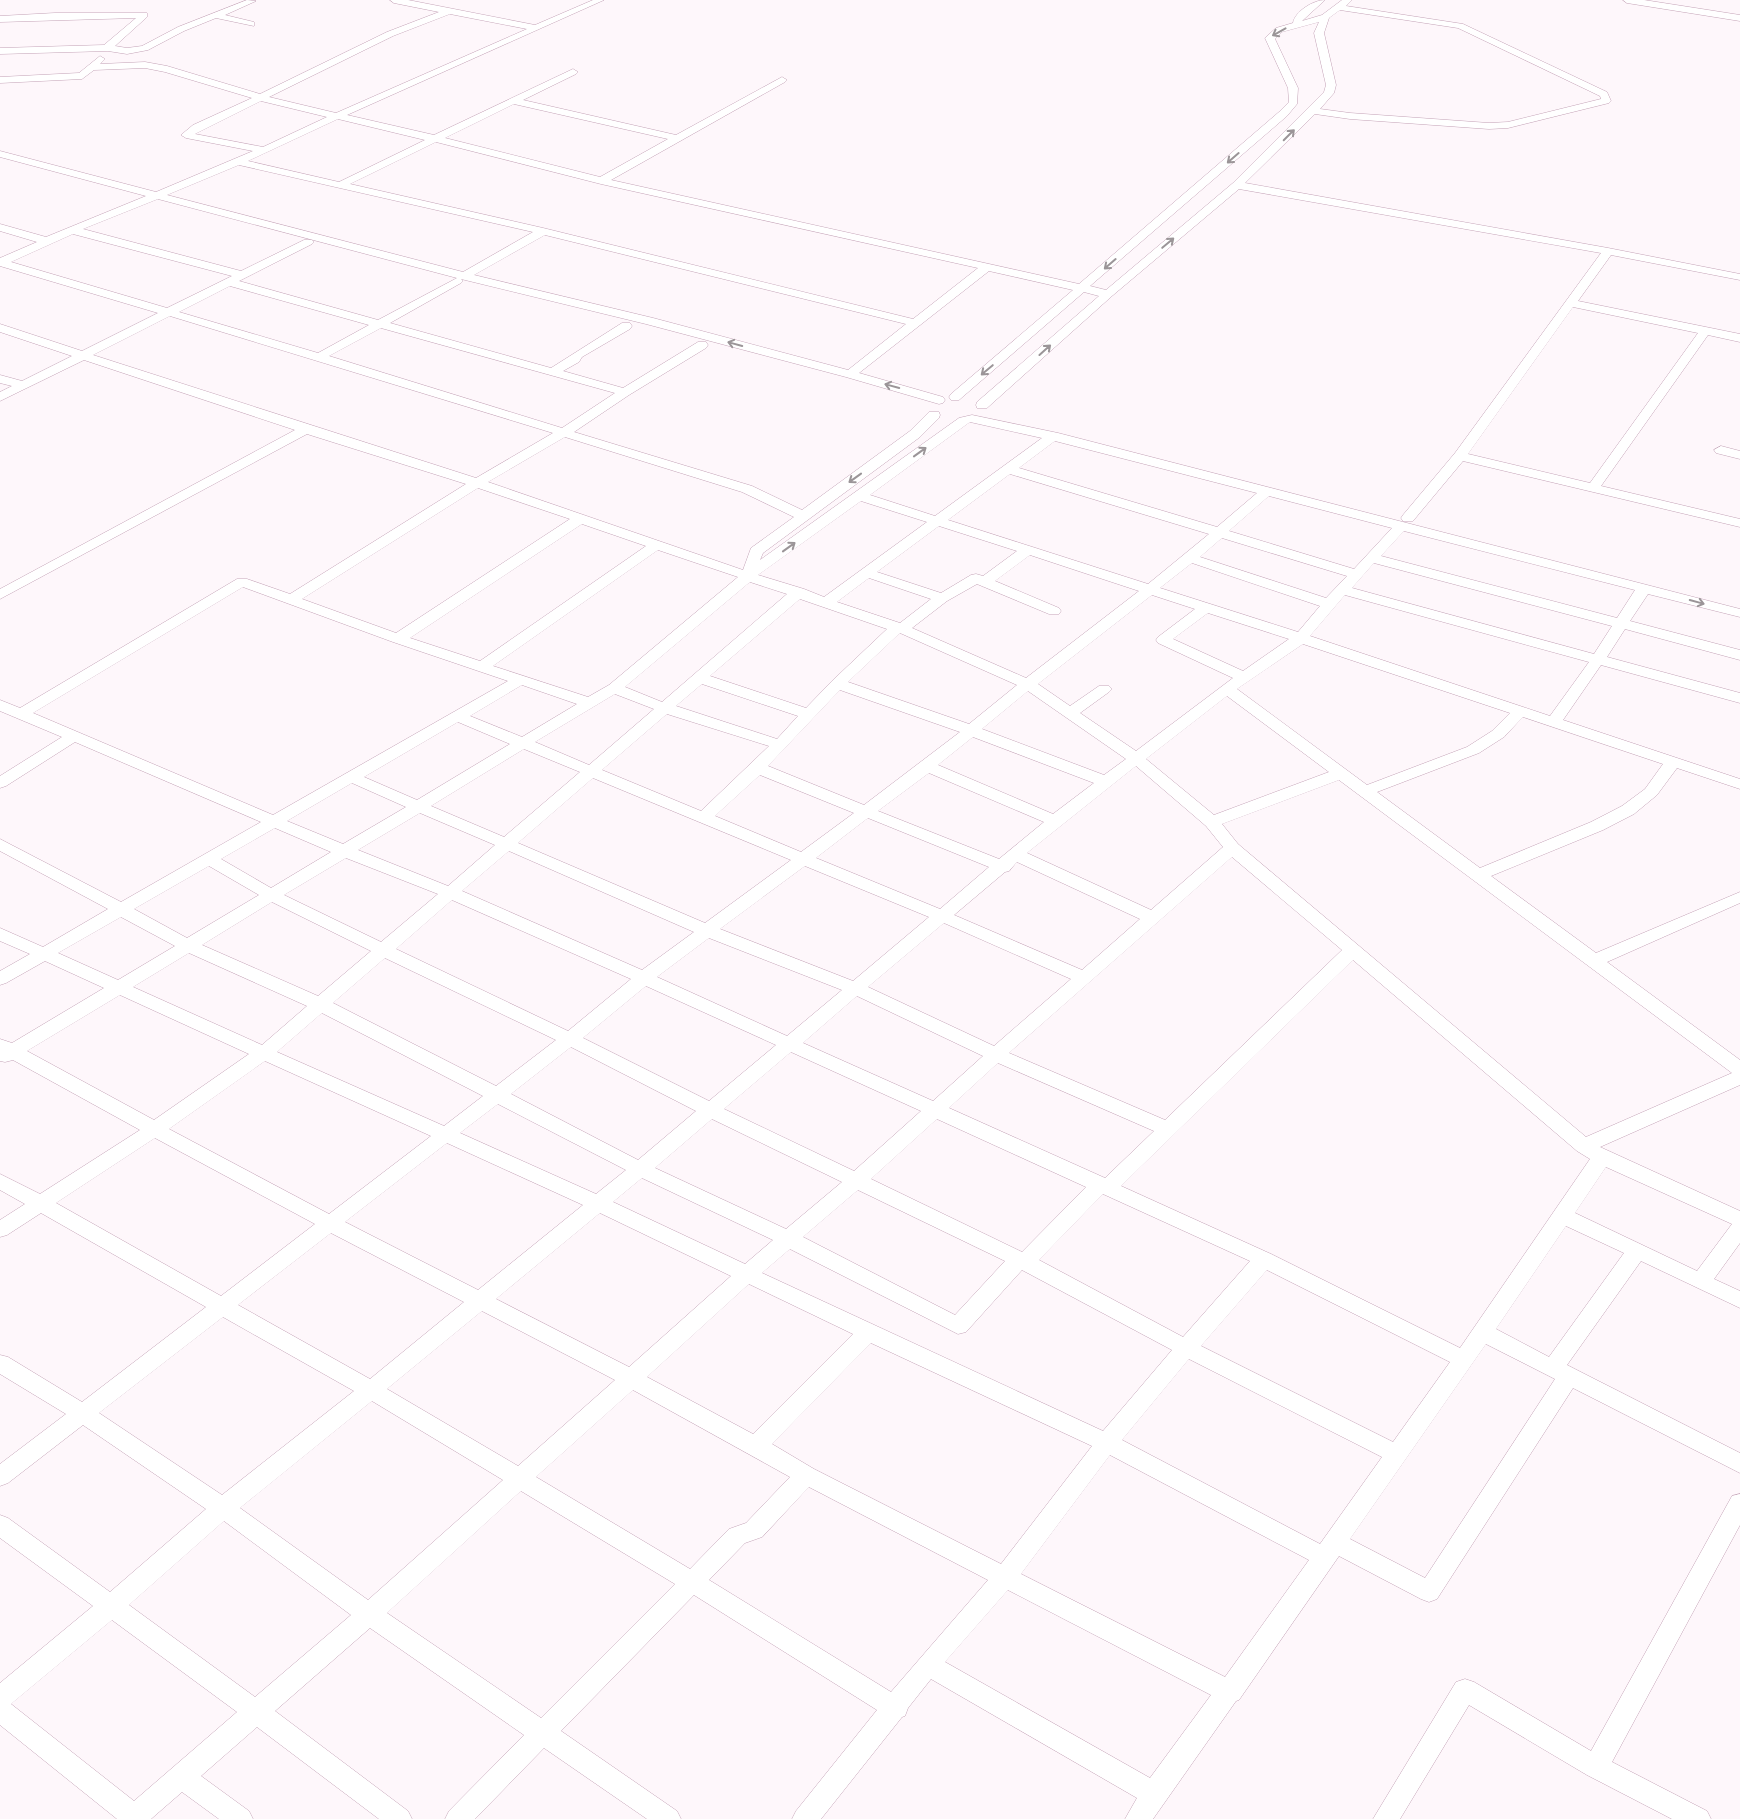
<svg xmlns="http://www.w3.org/2000/svg" width="1740" height="1819" font-family="Quicksand,sans-serif">
  <style>
    .lines { fill: none; stroke-linecap: round; stroke-linejoin: round }
    .minor-casing { stroke: #c4a3b7; stroke-width: 1 }
    .minor { fill: #fff; fill-rule: evenodd }
    .oneway { stroke: #9b9598 }
  </style>
  <rect width="100%" height="100%" fill="#fef7fb"/>
  <g class="lines">
    <defs>
      <path id="minor" d="M247,0L256,1L225,15L254,22V26L216,18L184,31L148,50L127,54L108,51L0,54V48L104,45L136,18L0,22V16L55,13H147V17L115,46L127,48L142,46L178,27Z
        M390,0H408L535,25L593,0H604L347,115L434,135L573,69L578,72L576,74L523,100L676,135L782,77L787,80L785,82L611,180L1079,284L1279,112L1289,102L1288,88L1265,38L1276,28L1293,23C1295,11 1314,0 1325,0L1302,21L1322,15L1342,0H1352L1346,6L1463,24L1607,92L1611,101L1609,103L1508,128L1489,129L1350,119L1315,114L1245,183L1608,248L1740,274V280L1611,255L1578,301L1740,334V342L1708,335L1601,486L1740,519V527L1463,461L1413,521H1403L1401,518L1403,515L1455,453L1601,253L1239,189L1112,296L987,408H977L976,405L977,402L1099,296L1084,292L959,400H951L949,397L951,394L1073,290L989,271L859,373L943,397L945,400L943,403L939,404L846,377L646,324L461,279L463,281L461,283L390,323L551,368L622,323H630L632,326L630,329L582,357L579,362L563,371L623,388L698,342H706L708,345L706,348L629,395L574,432L752,486L802,510L910,431L929,412H939L940,415L939,418L920,437L763,553L760,560L959,418L972,415L1058,433L1740,609V617L1648,594L1630,621L1740,650V660L1625,629L1607,657L1740,693V703L1601,665L1563,720L1740,779V789L1677,768L1657,795L1634,814L1603,830L1491,876L1596,953L1740,892V903L1607,962L1740,1060V1085L1600,1147L1740,1211V1243L1714,1279L1740,1291V1308L1641,1261L1567,1365L1740,1453V1473L1573,1388L1437,1599L1429,1602L1421,1599L1339,1556L1239,1700L1236,1701L1153,1819H1125L1137,1798L931,1679L908,1708L905,1716L902,1717L821,1819H792L796,1811L877,1710L694,1595L561,1731L677,1811L681,1819H647L544,1748L475,1819H445L449,1811L524,1735L370,1628L275,1711L408,1811L412,1819H379L257,1727L201,1776L249,1811L253,1819H219L182,1792L151,1819H117L0,1725V1683L93,1606L0,1538V1515L8,1518L110,1592L206,1509L83,1425L8,1483L0,1486V1464L66,1414L0,1374V1355L8,1357L82,1402L206,1307L41,1213L7,1235L0,1237V1220L25,1204L0,1190V1174L40,1194L140,1130L13,1060L5,1062L0,1061V1039L12,1043L104,988L45,961L6,983L0,985V971L30,954L0,941V928L43,947L108,909L0,851V839L121,902L261,822L75,742L6,786L0,788V776L62,737L0,711V700L20,708L237,579H247L290,594L466,484L307,434L0,599V589L295,430L84,360L0,401V392L12,386L0,383V375L22,381L72,356L0,332V324L82,351L158,313L0,266V258L37,242L0,231V224L46,237L146,196L0,157V151L156,192L253,151L186,138L181,135L193,125L252,98L165,72L145,68L94,70L82,79L0,83V77L79,73L100,56L105,59L100,64L145,62L167,66L260,94L387,32L439,12L394,3ZM1340,10L1458,28L1600,96L1601,99L1508,122L1489,123L1350,113L1320,109L1334,93L1336,85L1324,33L1329,18ZM450,14L527,29L336,113L269,97L393,36ZM1319,22L1314,33L1326,85L1324,92L1233,183L1106,290L1090,286L1287,116L1297,104L1298,88L1275,39L1282,32ZM261,101L327,117L263,147L195,134ZM514,104L668,139L600,177L445,138ZM338,119L425,140L339,182L248,161ZM436,142L601,184L978,268L913,319L543,228L350,184ZM239,165L533,232L463,272L167,195ZM158,199L457,278L378,320L239,281L312,244L314,242L312,240H304L241,271L83,229ZM73,234L232,276L167,308L11,262ZM545,235L906,324L848,370L653,318L474,275ZM230,286L369,325L318,353L179,312ZM1573,307L1698,333L1590,483L1468,454ZM170,316L553,433L476,478L93,355ZM381,328L615,393L562,428L329,356ZM970,422L1042,438L935,516L870,495ZM565,437L742,492L794,517L751,548L743,570L488,482ZM1055,441L1257,493L1217,527L1019,468ZM1010,474L1209,534L1148,584L948,520ZM478,488L570,519L396,633L302,599ZM1269,496L1392,528L1354,569L1229,531ZM861,501L927,522L824,597L804,589L758,575ZM582,524L646,546L480,661L410,638ZM939,526L1017,551L983,576L976,574L971,575L941,593L877,572ZM1404,531L1635,590L1617,618L1381,556ZM1222,538L1347,576L1326,598L1200,557ZM658,550L738,577L609,685L588,697L493,666ZM1030,555L1139,591L1026,678L912,628L947,601L977,584L1049,614H1059L1061,611L1059,608L995,581ZM1192,563L1320,606L1298,632L1160,588ZM1374,563L1612,626L1594,654L1352,588ZM869,578L931,599L900,623L837,602ZM750,582L787,594L662,702L625,687ZM243,587L393,642L508,681L273,815L33,713ZM1152,595L1195,609L1158,637L1156,640L1158,643L1233,678L1136,751L1080,713L1109,692L1112,689L1109,686H1099L1070,706L1038,684ZM1345,595L1589,662L1550,716L1310,636ZM800,599L887,629L832,681L806,708L710,676ZM1208,613L1289,639L1243,671L1173,639ZM900,633L1017,685L969,724L848,682ZM1303,644L1510,713L1492,731L1467,747L1367,785L1237,689ZM702,684L798,716L777,739L676,706ZM522,685L577,704L522,737L470,716ZM840,690L960,732L864,805L768,766ZM1028,691L1126,759L1104,775L982,729ZM615,694L654,709L589,765L535,742ZM1227,696L1329,772L1214,815L1146,759ZM667,714L769,746L701,811L602,770ZM1523,717L1663,764L1645,789L1622,806L1591,822L1480,868L1377,792L1479,753L1504,737ZM458,722L510,744L417,800L364,777ZM973,737L1094,783L1053,814L938,765ZM524,749L580,772L504,837L431,806ZM1136,766L1206,826L1223,847L1151,910L1027,853ZM929,773L1044,822L999,859L878,811ZM760,775L854,813L801,852L715,816ZM593,778L791,860L705,923L518,843ZM1339,780L1732,1073L1586,1137L1238,844L1222,824ZM352,783L406,807L343,844L287,821ZM420,813L495,845L448,886L358,850ZM868,818L989,867L940,909L816,858ZM275,828L331,852L271,888L221,859ZM509,851L694,932L642,970L462,891ZM1232,857L1342,950L1165,1120L1009,1053ZM346,858L438,894L381,942L284,895ZM1017,862L1140,919L1082,970L954,915L1005,872L1009,871ZM209,866L259,895L187,938L134,909ZM805,866L929,917L853,981L720,929ZM452,900L631,979L568,1031L396,949ZM272,902L371,951L318,996L202,945ZM121,917L175,946L118,980L58,953ZM944,923L1071,979L994,1046L868,987ZM709,938L842,990L787,1036L657,977ZM189,953L307,1006L262,1045L133,987ZM385,958L556,1040L496,1086L333,1003ZM1353,960L1577,1151L1590,1159L1460,1348L1271,1254L1121,1186ZM646,986L776,1045L709,1101L583,1038ZM120,995L249,1054L154,1120L27,1051ZM857,996L983,1056L933,1101L803,1043ZM322,1013L483,1096L444,1126L277,1052ZM571,1047L696,1111L638,1160L511,1094ZM791,1052L921,1111L854,1171L724,1109ZM265,1061L431,1136L329,1214L169,1129ZM998,1063L1154,1131L1105,1178L949,1108ZM498,1104L626,1170L596,1194L460,1133ZM712,1119L842,1182L786,1229L655,1168ZM937,1119L1086,1187L1022,1252L871,1179ZM155,1138L315,1224L221,1296L56,1203ZM447,1143L583,1205L478,1290L345,1222ZM1606,1167L1732,1224L1697,1271L1575,1213ZM642,1178L773,1240L745,1264L613,1202ZM858,1190L1005,1261L955,1315L803,1237ZM1103,1194L1250,1261L1183,1337L1039,1260ZM600,1213L731,1276L629,1367L496,1299ZM1566,1226L1624,1253L1549,1357L1496,1329ZM331,1233L464,1302L370,1379L238,1305ZM790,1249L958,1334L966,1332L1022,1270L1172,1350L1103,1431L762,1273ZM1267,1270L1450,1362L1393,1442L1201,1346ZM749,1284L853,1334L753,1434L647,1377ZM482,1311L615,1380L518,1466L387,1389ZM223,1317L354,1391L222,1495L99,1413ZM871,1343L1092,1446L1001,1564L814,1469L772,1444ZM1486,1344L1555,1379L1425,1578L1350,1539ZM1189,1359L1382,1457L1320,1544L1122,1440ZM633,1390L790,1477L746,1523L729,1529L690,1569L536,1477ZM372,1401L503,1480L368,1600L240,1508ZM1110,1455L1309,1560L1225,1677L1021,1574ZM809,1487L988,1580L891,1692L709,1580L745,1543L762,1537ZM521,1491L675,1584L541,1718L387,1613ZM224,1521L351,1615L255,1697L129,1605ZM1008,1590L1211,1695L1150,1778L945,1662ZM112,1620L237,1712L134,1801L11,1704Z
        M1623,0H1644L1740,15V21L1627,3Z
        M1721,446L1740,451V459L1716,453L1714,450Z
        M1740,1494V1525L1612,1762L1707,1811L1711,1819H1672L1587,1775L1469,1705L1400,1819H1373L1456,1682L1465,1679L1474,1682L1591,1751L1732,1496Z"/>
    </defs>
    <!-- minor casing -->
    <use href="#minor" class="minor-casing"/>
    <!-- minor -->
    <use href="#minor" class="minor"/>
  </g>
  <!-- one-way arrows -->
  <defs><path id="oneway-shaft" d="M-6 0H5M1.5-3L5.5 0L1.5 3" fill="none" stroke-width="1.6" stroke-linecap="round" stroke-linejoin="round" transform="scale(1.25)"/></defs>
  <g class="oneway">
    <use href="#oneway-shaft" transform="translate(1279 32) rotate(151)"/>
    <use href="#oneway-shaft" transform="translate(1289 135) rotate(-45)"/>
    <use href="#oneway-shaft" transform="translate(1233 158) rotate(139)"/>
    <use href="#oneway-shaft" transform="translate(1168 243) rotate(-40)"/>
    <use href="#oneway-shaft" transform="translate(1110 264) rotate(139)"/>
    <use href="#oneway-shaft" transform="translate(735 344) rotate(-165)"/>
    <use href="#oneway-shaft" transform="translate(1045 350) rotate(-42)"/>
    <use href="#oneway-shaft" transform="translate(987 370) rotate(140)"/>
    <use href="#oneway-shaft" transform="translate(892 386) rotate(-165)"/>
    <use href="#oneway-shaft" transform="translate(920 452) rotate(-36)"/>
    <use href="#oneway-shaft" transform="translate(855 478) rotate(144)"/>
    <use href="#oneway-shaft" transform="translate(789 547) rotate(-36)"/>
    <use href="#oneway-shaft" transform="translate(1697 602) rotate(15)"/>
  </g>
</svg>
